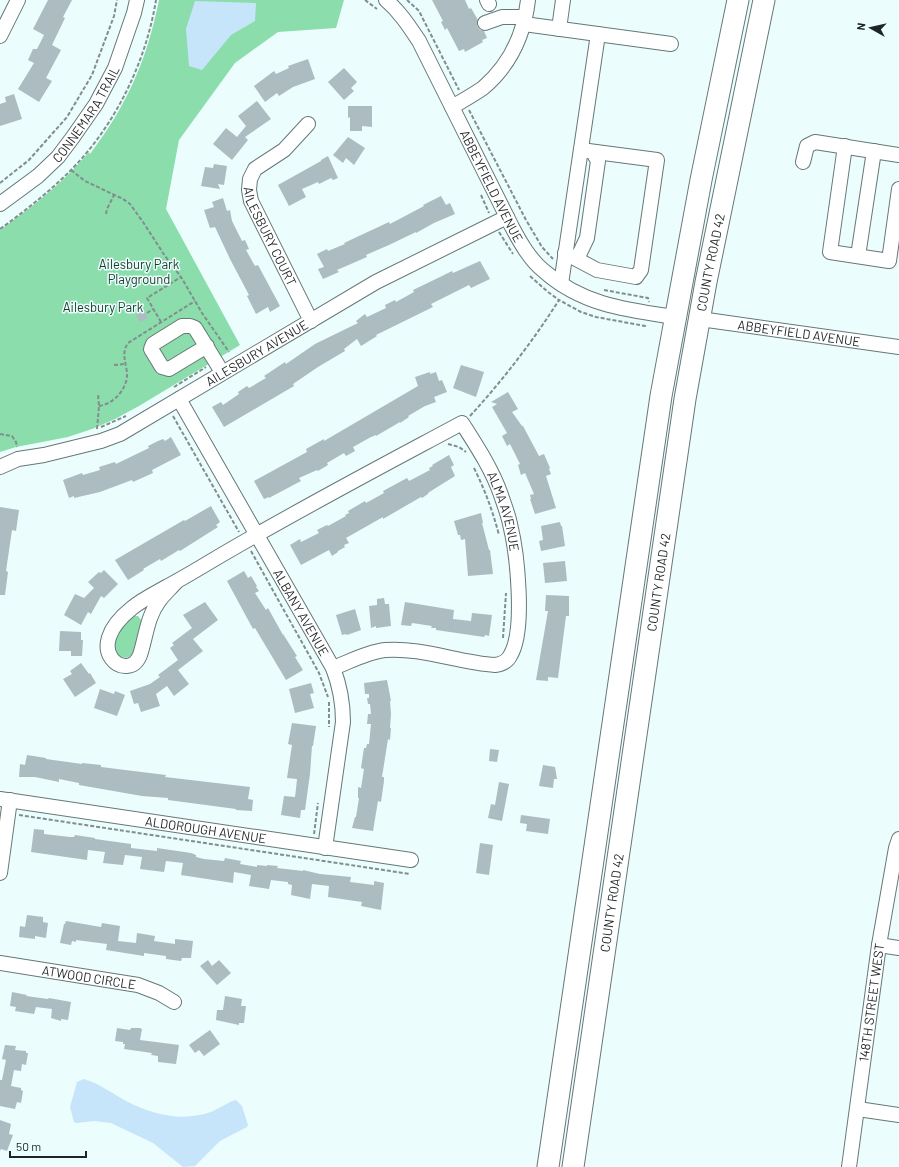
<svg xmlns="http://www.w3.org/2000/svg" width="899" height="1167" font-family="Barlow,sans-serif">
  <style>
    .green { fill: #8bdeab }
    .water { fill: #c6e5fa }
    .building { fill: #acbcc0 }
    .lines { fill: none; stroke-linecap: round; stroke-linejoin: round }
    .minor-casing { stroke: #677777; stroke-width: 16 }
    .highway-casing { stroke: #677777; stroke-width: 23 }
    .path { stroke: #828e8e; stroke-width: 2; stroke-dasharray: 4 2; stroke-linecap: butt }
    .minor { stroke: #fff; stroke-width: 14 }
    .highway { stroke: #fff; stroke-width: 21 }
    .labels { text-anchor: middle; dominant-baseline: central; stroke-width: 3; stroke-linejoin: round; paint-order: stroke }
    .street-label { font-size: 13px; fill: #1f2525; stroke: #ebfdfd }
    .park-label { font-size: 13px; fill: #183c27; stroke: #ebfdfd }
  </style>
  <rect width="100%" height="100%" fill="#ebfdfd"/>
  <!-- green -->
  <path class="green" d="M159,0H344L336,28L278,32L235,63L179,140L166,209L240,345L139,406L115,419L92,429L68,437L16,447L0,452V230C33,206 62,184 89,152L90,154C127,105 147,60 159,0Z
    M132,616H138L142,621L133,654C126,661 115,658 114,647C113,638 126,622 132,616Z"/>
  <!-- water -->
  <path class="water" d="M195,1L256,3L255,21L231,35L202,70L189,66L186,29Z
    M84,1079C100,1084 113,1094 128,1102C147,1112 172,1119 193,1116C201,1115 210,1113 217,1109C224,1106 228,1102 236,1100L242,1106L248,1125L247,1127L220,1141L195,1166L183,1167L153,1143L111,1123L94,1121L77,1123L74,1122L70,1107L77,1082Z"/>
  <!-- building -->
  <path class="building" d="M48,0H72L63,17L65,18L52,45L61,50L46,78L52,81L39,102L18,89L34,63L28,60L33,49H37L44,35L33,29Z
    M432,0H465L469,9L471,8L478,20L477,26L480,30L484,31L487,38L482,40L483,42L465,52L464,49L459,51L447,28L445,30L441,22L443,21Z
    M308,59L315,79L293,87L279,96L277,93L265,102L254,86L274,71L276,74L289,68L288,66Z
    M344,68L357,82L351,88L354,91L344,100L328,82Z
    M14,94L22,119L0,126V104L6,102L5,97Z
    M257,101L271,119L245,137L248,140L232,160L213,144L226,128L237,137L246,126L238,116Z
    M348,106H372V127L362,126V131H350V117L348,118Z
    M348,137L365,148L354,165L346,158L343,163L333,155Z
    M328,156L338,178L333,180L331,178L319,184L318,182L302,189L306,197L289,206L278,185L321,161V160Z
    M214,164L227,166L224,185L218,184L220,189L201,186L205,167L213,168Z
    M441,196L446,205L450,203L455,214L434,223L416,233V232L389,245L375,251L366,255L367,257L337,270L339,272L323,279L318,269L324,267L317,254L327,249L328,251L345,244L344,243L389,222L390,224L424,206L423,205Z
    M223,198L227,211L230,210L232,221L242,241L245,240L249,249L246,250L255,266L258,265L280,306L270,312L268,307L256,314L247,296L249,295L230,259L215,227L210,228L204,210L214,207L212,202Z
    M480,261L490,279L471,288L469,285L431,304L433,307L376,335L377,336L361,346L357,339L344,349L345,351L318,367L293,384L294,386L224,427L212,407L221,402L223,405L239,394L238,392L247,386L249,388L266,378L264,376L285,362L286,364L315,344L358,323L356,321L365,314L367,317L386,308L385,305L395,300L396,302L414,292L413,290L440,277L452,271L453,273Z
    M144,310L148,318L140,322L136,315Z
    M461,365L484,372L476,397L453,388Z
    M430,372V374L436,372L439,381L442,380L447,392L434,397L436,402L425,406L408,416L409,417L400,423V422L376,436V435L371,437L353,447L355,451L346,456L344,453L327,463L328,465L318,471L317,470L299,478L301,481L269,498V497L264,499L254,481L307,452L306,449L324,439V441L418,386L415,377Z
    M508,392L518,409L512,412L522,426H523L539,456L544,454L550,468L549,469L551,474L546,476L556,508L535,514L530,499H531L530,495L534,494L525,473L521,475L518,465L520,464L510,444L507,446L502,436L507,433L492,407L497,404L491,402Z
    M171,437L181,455L152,470L153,473L133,482L132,480L100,492L74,498V496L69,498L63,480L82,473L83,475L100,470L99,467L115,462L116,464L149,448L148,446L158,441L163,439L165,441Z
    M449,455L454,465L451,467L455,476L431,491L428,493V494L422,498L421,497L383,519V517L346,538L349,543L344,545L345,547L338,551V552L332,556L329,550L301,565L290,545L300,539L301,542L319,533L317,530L327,525L328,526L346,516L345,515L349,513L348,511L365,501L366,503L384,493L383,491L407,478L409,481L430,470L429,468L433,466L432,465Z
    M211,506L220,522L216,525L218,527L180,551L179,550L161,561L160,559L143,569L144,570L128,580L115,560L184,520L185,521Z
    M0,507L19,510L16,531L12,530L6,571L8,572L5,595H0Z
    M481,513L483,523H482L489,550H490L493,574L468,576L465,539L461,540L460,535H458L454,521Z
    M560,522L561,526H562L565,546L541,551L539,541L543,540L541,526Z
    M565,561L567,581L545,583L543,563Z
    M104,570L118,584L104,598L101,596L91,614L88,612L81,625L64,615L75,594L84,598L94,588L88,582L99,572L101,573Z
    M244,571L248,578L251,576L257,586L256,587L259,591L255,593L266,610L268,608L283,635V634L297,656L295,657L303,670L286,680L255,628L253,629L227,581Z
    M546,595L569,596V616H566L558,678L548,677V681L536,680L548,611H545Z
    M384,598L385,604H389L391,626L376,628V626L371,628L369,606L377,605V599Z
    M205,602L218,620L193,639L203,651L178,670L189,684L174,696L167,686L156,694L160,706L141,712L138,703L134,704L130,691L150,684L160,677L158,675L178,660L170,648L174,645L172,643L192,628L183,615Z
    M405,602L454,610L453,619L471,621L472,613L492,615L489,636L485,635L484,637L436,630V628H431L432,626L412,623L411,626L401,625Z
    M355,609L361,630L347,635L346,634L342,635L336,615Z
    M60,631L81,632V640H83L82,656H71V651H59Z
    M81,663L89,674L90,673L96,683L75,697L63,679L72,674L70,671Z
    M387,680L391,701H390L391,714L390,728H391L390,740L388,739L382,777H384V781L381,802L378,801L373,831L352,828L355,817H356L359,798H358V787L361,788L364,769L361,768L364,748H366L367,744H369L371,724H367L368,714H371L370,704H368L367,698H369V694H365L364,683Z
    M311,683L314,693L310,694L314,708L295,713L289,689Z
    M100,689L114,694L115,691L125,695L117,716L94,708Z
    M292,723L316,726L313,746H312L310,774L305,810H301L300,818L281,815L284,796L295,797L296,789L297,779L287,778L292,745L288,744Z
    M490,749L499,750L497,762L489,761Z
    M27,755L46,758V759L82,764V763L101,765V767L166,775L165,777L250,787L248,799L253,800L252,811L236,810V809L168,800V798L142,796L79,785V783L59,779V782L35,777H19L20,764L25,765Z
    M543,765L555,767L557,779H554L553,788L539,786Z
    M499,782L509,784L502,821L488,818L491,804L495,805Z
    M521,815L550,819L548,834L526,831L527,824L520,823Z
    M34,829L44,830V834L70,837H74L75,835L95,838V839L131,844V848L157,851V848L191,853L196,855V857L204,859L224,861L225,858L241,861L240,864L257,867V865L267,866V865L278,866L277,868L303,871V870L320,874L351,877L350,882L374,885V881L384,883L381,910L361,906L362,902L328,897L329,886L312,884L310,899L291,895L292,885L288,884V882L271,880L269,889L249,886L251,875L234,872L233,883L181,875L183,863L166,861L164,872L140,869L142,857L125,855L123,865L103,863L105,852L88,850L87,860L31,852Z
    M480,843L493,845L489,875L476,873Z
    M27,915L43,917V922L48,923L46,938L35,936V939L19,937L20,926L25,927Z
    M66,921L101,927L102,923L120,926L118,941L136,943L137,933L155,936L154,941L175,944V939L193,941L191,958H182L181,961L166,959V956L144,953V956L106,950L107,944L76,940V942L72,941L71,945L60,943L64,924H65Z
    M208,960L212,966L219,960L231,973L217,985L200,966Z
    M12,992L27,995L26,996L48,999L49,998L71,1002L68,1020L61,1019V1021L51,1018L52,1009L36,1007L34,1014L15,1011L16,1007L10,1006Z
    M225,996L242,999L241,1006H246L244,1023H239V1025L216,1020L217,1010H223Z
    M117,1028L130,1030L131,1028H140L142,1029L140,1040L179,1045L176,1064L158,1062V1056L151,1055L152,1053L124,1049L125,1044H123V1042L115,1041Z
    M210,1030L220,1044L204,1056L199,1050L195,1053L189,1045Z
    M5,1045L16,1046L15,1050L26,1051V1053H28L26,1065L22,1064L21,1071L14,1070L11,1086L21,1088V1090L23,1091L21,1103L17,1102L15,1109L0,1106V1080H2L6,1060L2,1059Z
    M0,1120L11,1124L9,1134L13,1135L7,1151L1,1149L0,1151Z"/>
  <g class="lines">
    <defs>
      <g id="minor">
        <path id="s1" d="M386,0C400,12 409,26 419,41L512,227C520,242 530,260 544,271C582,305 627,310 675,317"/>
        <path d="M487,0L489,4"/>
        <path d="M485,23L502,17H525"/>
        <path d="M524,24L671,44"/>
        <path d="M559,29L563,0"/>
        <path d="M0,36L18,0"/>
        <path d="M452,107C462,101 473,95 483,88C510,65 524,35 528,0"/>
        <path id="s2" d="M308,124L284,150L255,169L250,179L249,190L251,201L311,321"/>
        <path d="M845,146L830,252L889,261L899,189"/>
        <path d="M803,162L807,146L815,142L899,155"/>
        <path id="s3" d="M0,204L38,176L58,157L73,137L96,104L115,68L134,13L137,0"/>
        <path d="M565,253L597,270L636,277L641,270L657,160L581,150"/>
        <path d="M858,256L874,151"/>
        <path d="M577,259L587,238L598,161L595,156"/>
        <path d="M561,284L598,34"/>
        <path id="s4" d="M700,319L899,347"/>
        <path d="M207,346L169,369L162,367L151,349L153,344L182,326H190L195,328L222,372"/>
        <path id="s5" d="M179,399L333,668C340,686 343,703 343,722L325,848"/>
        <path id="s6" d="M0,467L18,459L44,455L101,441L120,434L376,282L507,217"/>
        <path id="s7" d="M177,581C171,588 164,594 159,601C147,617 146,637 140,655C129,684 78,651 132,608C143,599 156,593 168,586C183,578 198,569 213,560C294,512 378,468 462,423C476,445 492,469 501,495C504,504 508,514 510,524C517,552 526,631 510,656C507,662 502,664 495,665C459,663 422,647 385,650C367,652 349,662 333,668"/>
        <path id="s8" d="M0,799L411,860"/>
        <path d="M0,873L10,800"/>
        <path d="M879,945L899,948"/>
        <path id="s9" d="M0,963L138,985L159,993L174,1002"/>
        <path d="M858,1109L899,1115"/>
        <path id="s10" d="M849,1167L879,945L896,848L899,839"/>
      </g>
      <g id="highway">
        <path d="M548,1167L661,396L701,180L738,0"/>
        <path id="s11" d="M573,1167L685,399L706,282L764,0"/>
      </g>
    </defs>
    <!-- minor casing -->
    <use href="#minor" class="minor-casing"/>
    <!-- highway casing -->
    <use href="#highway" class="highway-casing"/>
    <!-- path -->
    <path class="path" d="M365,0L377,9
      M407,0L419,11L459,90
      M469,110L526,220L542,247L553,259
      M71,170L85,181L123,199L130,204L143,222L165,256L181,277L202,313L229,352
      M0,183L29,160L67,117L92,75L114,16L117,0
      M481,195L489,213
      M106,214L107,209L114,195
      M0,229C25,211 49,192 70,171C115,126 146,62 156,0
      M499,232L513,254
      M530,276L548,292L559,300
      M604,290L648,298L649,302
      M147,313L153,309
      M161,322L147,298L181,277
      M114,365L125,364
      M174,387L206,367
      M99,406C114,404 128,388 127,373C126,362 121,353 128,343L195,301
      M173,416L239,532
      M470,416C503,380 533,341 559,300L581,312L596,317L645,326L646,324
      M101,427L126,416
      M97,429L99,406L98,394
      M0,434L12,436L16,442L17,447
      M448,444L459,447L466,452
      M474,468C485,490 493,512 499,535
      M251,551L319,673L328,697
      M503,638L506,593
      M329,702V727
      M19,815L410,874
      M314,834L318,803"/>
    <!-- minor -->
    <use href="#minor" class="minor"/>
    <!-- highway -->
    <use href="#highway" class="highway"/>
  </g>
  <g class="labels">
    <!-- street labels -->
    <g class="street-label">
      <text stroke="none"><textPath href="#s3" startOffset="126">CONNEMARA TRAIL</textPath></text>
      <text stroke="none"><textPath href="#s1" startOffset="215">ABBEYFIELD AVENUE</textPath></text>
      <text stroke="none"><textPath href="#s2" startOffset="143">AILESBURY COURT</textPath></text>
      <text stroke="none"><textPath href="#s11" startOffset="915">COUNTY ROAD 42</textPath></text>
      <text stroke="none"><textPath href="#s4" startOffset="100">ABBEYFIELD AVENUE</textPath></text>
      <text stroke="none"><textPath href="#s6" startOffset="284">AILESBURY AVENUE</textPath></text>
      <text stroke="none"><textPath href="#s7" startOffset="657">ALMA AVENUE</textPath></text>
      <text stroke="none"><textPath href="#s11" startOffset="591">COUNTY ROAD 42</textPath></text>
      <text stroke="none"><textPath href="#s5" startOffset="246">ALBANY AVENUE</textPath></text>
      <text stroke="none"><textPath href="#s8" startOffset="208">ALDOROUGH AVENUE</textPath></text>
      <text stroke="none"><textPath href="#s11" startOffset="267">COUNTY ROAD 42</textPath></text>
      <text stroke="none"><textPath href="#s9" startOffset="90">ATWOOD CIRCLE</textPath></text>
      <text stroke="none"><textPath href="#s10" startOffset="166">148TH STREET WEST</textPath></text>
    </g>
    <!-- park labels -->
    <g class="park-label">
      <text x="139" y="264">Ailesbury Park<tspan x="139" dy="15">Playground</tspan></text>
      <text x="103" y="307">Ailesbury Park</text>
    </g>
  </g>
  <!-- north arrow -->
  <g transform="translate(871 28) rotate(278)" stroke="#ebfdfd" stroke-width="3" paint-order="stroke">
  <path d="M0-3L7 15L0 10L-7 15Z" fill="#1f2525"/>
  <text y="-6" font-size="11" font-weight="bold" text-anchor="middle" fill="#1f2525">N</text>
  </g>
  <!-- scale -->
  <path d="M10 1151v6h76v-6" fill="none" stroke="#1f2525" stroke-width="2"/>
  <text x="16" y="1151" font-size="12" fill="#1f2525" stroke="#ebfdfd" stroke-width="3" paint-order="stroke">50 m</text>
</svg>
